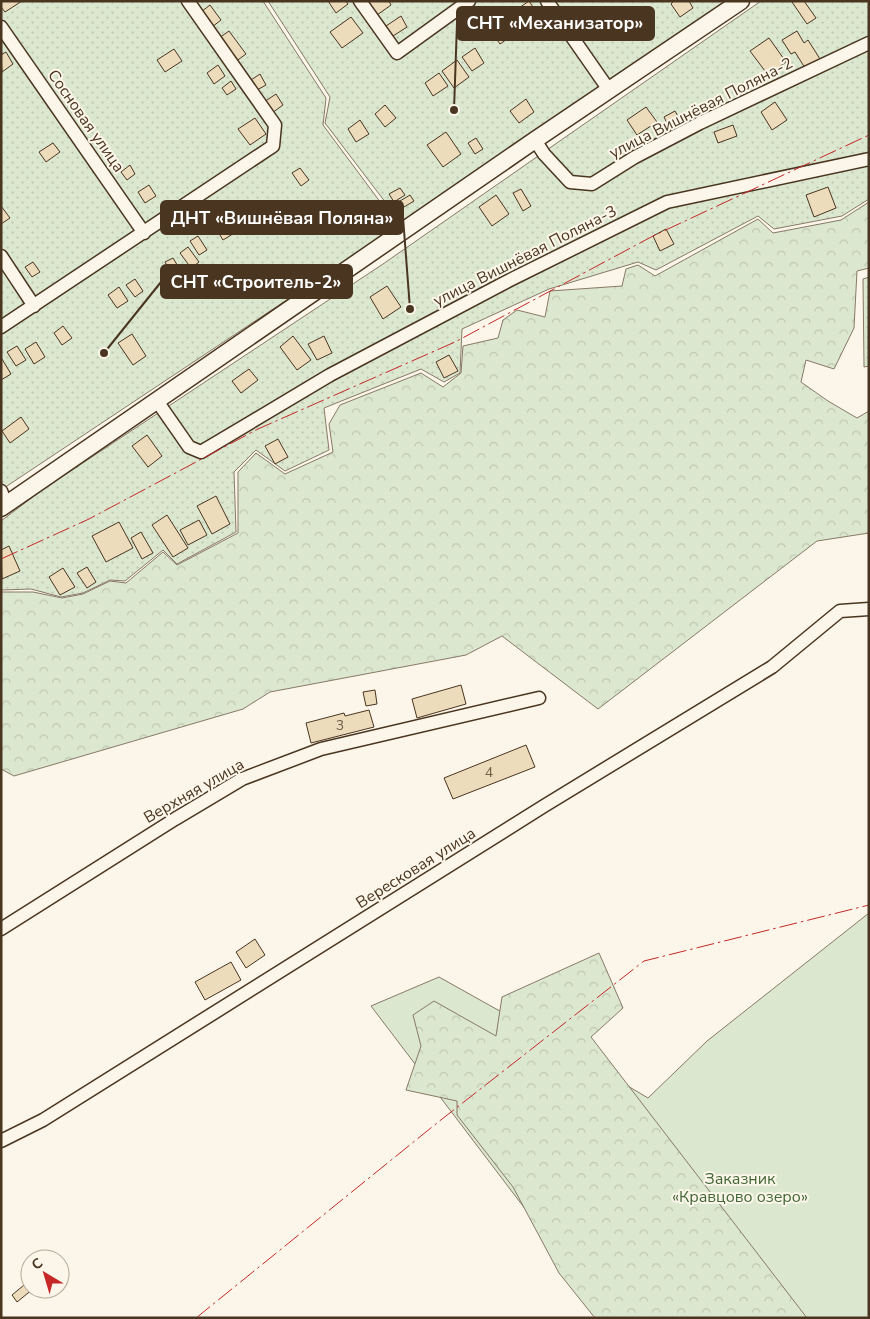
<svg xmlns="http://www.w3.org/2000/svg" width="870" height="1319" font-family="'Nunito Sans',sans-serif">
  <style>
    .green { fill: #dce7d0; stroke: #887966 }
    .forest { fill: url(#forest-crowns); stroke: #887966 }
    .garden { fill: url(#garden-dots); stroke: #887966 }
    .building { fill: #ecdcbc; stroke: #4a3520 }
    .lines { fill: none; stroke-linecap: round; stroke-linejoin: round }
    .minor-casing { stroke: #4a3520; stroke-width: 15 }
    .major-casing { stroke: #4a3520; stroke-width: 19 }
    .minor { stroke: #fbf6e9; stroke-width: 12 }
    .major { stroke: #fbf6e9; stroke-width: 16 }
    .power { stroke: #c62828; stroke-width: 1; stroke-dasharray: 18 4 2.5 4; stroke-linecap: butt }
    .labels { text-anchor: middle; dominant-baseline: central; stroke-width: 4; stroke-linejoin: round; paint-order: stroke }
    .number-label { font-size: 14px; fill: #725f47 }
    .street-label { font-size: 16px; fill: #4a3520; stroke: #fbf6e9 }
    .park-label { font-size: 16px; fill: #436837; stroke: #fbf6e9 }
    .leader { fill: none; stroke: #4a3520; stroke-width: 2 }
    .callout-dot { fill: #4a3520; stroke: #fbf6e9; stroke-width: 2 }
    .callout { fill: #4a3520; stroke: #4a3520; stroke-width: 2 }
    .callout-label { font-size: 18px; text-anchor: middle; font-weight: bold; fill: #fff }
  </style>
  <defs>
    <pattern id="forest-crowns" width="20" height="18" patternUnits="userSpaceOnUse" patternTransform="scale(1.25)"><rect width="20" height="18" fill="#dce7d0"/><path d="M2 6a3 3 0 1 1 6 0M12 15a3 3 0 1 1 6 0" fill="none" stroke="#bec7b2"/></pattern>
    <pattern id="garden-dots" width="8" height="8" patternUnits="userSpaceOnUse" patternTransform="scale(1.25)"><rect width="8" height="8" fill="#dce7d0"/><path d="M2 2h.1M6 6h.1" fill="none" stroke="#bec7b2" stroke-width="1.8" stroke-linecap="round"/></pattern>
  </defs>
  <rect width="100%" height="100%" fill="#fbf6e9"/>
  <!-- green -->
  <path class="green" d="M869,913V1318H608L371,1006L439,977L539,1033L648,1098L707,1041Z"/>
  <!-- forest -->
  <path class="forest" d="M869,202V268L857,271L854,328L834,369L806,360L801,382L828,401L857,418L869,411V533L817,541L598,709L502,636L466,655L270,692L243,709L14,776L1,769V592H33L62,598L83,594L110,581L126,583L163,552L177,565L238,533V472L256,453L285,474L333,452L329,424L340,405L421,373L443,387L461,373L463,346L498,338L503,320L517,310L545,317L550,291L622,286L626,269L638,265L655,276L758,219L773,233L841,220Z
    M599,953L623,1008L591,1037L807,1318H595L559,1273L513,1187L457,1115V1101L406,1090L421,1046L413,1015L434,1001L496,1036L502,997Z"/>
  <!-- garden -->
  <path class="garden" d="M1,1H263L326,98L323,125L398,226L1,490Z
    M268,1H743L405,228L325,123L330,97Z
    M761,1H869V199L842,216L774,229L758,216L656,270L638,262L549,289L462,329L460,373L444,382L421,369L324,408L329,450L285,471L256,450L234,472L236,532L177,564L163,550L125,581L110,580L83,593L61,597L31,589L1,590V521L42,490L383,264Z
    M869,277V366L864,367L863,279Z"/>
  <!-- building -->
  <path class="building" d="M1,1H22L5,12L1,7Z
    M328,1H346L348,4L336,13Z
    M368,1H389L391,5L377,15Z
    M529,1L539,16L519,30L512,19L522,11L519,8Z
    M674,1H689L693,8L680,17L671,4Z
    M794,1H804L816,18L807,24L792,2Z
    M210,5L221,20L212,27L201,12Z
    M401,16L407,27L393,36L386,26Z
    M351,17L363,33L342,48L330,32Z
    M500,23L510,37L500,44L490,30Z
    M229,31L246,54L235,62L219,38Z
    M797,31L804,43L808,40L820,59L805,68L795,52L791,54L782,40Z
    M769,38L786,62L768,75L750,51Z
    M475,48L484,63L472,71L462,57Z
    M174,49L182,61L165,72L157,60Z
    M6,52L13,64L2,72L1,55Z
    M457,60L469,77L454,88L442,71Z
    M218,65L225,76L214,84L207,73Z
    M439,73L448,86L433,96L425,83Z
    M260,74L266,85L257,90L251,80Z
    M231,81L236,89L227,95L222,88Z
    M276,94L283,105L272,113L264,102Z
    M526,99L534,112L519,123L510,111Z
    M775,102L787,120L772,130L761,112Z
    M385,105L396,118L385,127L375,114Z
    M646,107L657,122L637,135L627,120Z
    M675,111L685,129L673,135L664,117Z
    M255,118L266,134L250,145L238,129Z
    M360,120L369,134L356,142L348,129Z
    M733,125L737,136L718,143L714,132Z
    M446,132L461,154L443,167L427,145Z
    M476,138L483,149L475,154L468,143Z
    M53,143L60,152L46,162L39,152Z
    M130,165L135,174L127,180L121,172Z
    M300,168L309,180L301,186L292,173Z
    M149,185L156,196L145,203L138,192Z
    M828,187L836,208L814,217L806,195Z
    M400,188L405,195L394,202L389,194Z
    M521,189L531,206L523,211L513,193Z
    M410,195L414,201L399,210L395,204Z
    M496,195L509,214L492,226L479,207Z
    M1,206L10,218L1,224Z
    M227,220L236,232L223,240L215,227Z
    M666,229L674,244L660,251L653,236Z
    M198,236L207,250L199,255L190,241Z
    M188,247L199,262L191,268L180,253Z
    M173,258L179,268L171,272L165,262Z
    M33,262L40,272L32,277L25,267Z
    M135,279L143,291L135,297L126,285Z
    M387,286L401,307L383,319L370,297Z
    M119,287L128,301L117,308L108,295Z
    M63,326L72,338L62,345L54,333Z
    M132,334L146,356L133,365L118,343Z
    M293,336L311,360L297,370L280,347Z
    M324,336L332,353L317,360L308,344Z
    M36,342L45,357L34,364L25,349Z
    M17,346L26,360L16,366L7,352Z
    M449,355L458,371L444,378L436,362Z
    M2,359L11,374L1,380V360Z
    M249,369L258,380L241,393L232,381Z
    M21,417L29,429L10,443L2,431Z
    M147,435L162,456L148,467L132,446Z
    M278,439L288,457L275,464L265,446Z
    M216,496L230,524L212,534L197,506Z
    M167,515L188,548L173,557L152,525Z
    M199,520L207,535L188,545L180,530Z
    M119,522L133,548L106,562L92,536Z
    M141,532L153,553L142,559L131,538Z
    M9,546L20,571L2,579L1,550Z
    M87,567L96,582L87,588L77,573Z
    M63,568L75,587L60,595L49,577Z
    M461,685L466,704L417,718L412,699Z
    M375,690L377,704L366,706L363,692Z
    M369,710L374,727L311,743L306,723L344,713L345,716Z
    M526,745L535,767L453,799L444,778Z
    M255,939L265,955L246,968L236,952Z
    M231,962L241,980L205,1000L195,982Z
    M30,1280V1289H33L17,1302L12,1295Z"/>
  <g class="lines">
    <defs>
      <path id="minor" d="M360,1L397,53L469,1
        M547,1L609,90
        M1,27L144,233
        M535,140L544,154L570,182L592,184L635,157L700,123L869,43
        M1,256L34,306
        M1,327L273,146L275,125L188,1
        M157,401L189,447L201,452L330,375L508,281L667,202L869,159
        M1,491L6,504
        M1,929L175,819L242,779L321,749L539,698
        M1,1141L43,1120L544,806L772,667L840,611L869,609"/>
      <path id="major" d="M1,508L535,140L741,1"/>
    </defs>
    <!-- minor casing -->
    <use href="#minor" class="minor-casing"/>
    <!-- major casing -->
    <use href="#major" class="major-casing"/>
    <!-- minor -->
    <use href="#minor" class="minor"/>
    <!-- major -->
    <use href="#major" class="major"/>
    <!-- power -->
    <path class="power" d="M1,559L89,519L258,429L455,342L653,236L869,135
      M196,1318L437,1123L644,961L869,905"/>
  </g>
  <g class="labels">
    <!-- number labels -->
    <g class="number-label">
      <text x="340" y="725">3</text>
      <text x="489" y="772">4</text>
    </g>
    <!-- street labels -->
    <g class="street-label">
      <text transform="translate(701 108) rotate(-27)">улица Вишнёвая Поляна-2</text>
      <text transform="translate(86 121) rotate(55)">Сосновая улица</text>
      <text transform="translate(525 256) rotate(-27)">улица Вишнёвая Поляна-3</text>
      <text transform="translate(194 791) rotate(-30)">Верхняя улица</text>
      <text transform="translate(416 868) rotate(-32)">Вересковая улица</text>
    </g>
    <!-- park labels -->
    <g class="park-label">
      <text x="740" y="1179">Заказник<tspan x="740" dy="18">«Кравцово озеро»</tspan></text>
    </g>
  </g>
  <!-- callouts -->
  <path class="leader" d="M454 110L457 23M410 309L403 217M104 353L161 282"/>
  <g class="callout-dot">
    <circle cx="454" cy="110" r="5"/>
    <circle cx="410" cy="309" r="5"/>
    <circle cx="104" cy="353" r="5"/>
  </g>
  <g class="callout">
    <rect x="457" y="7" width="197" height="33" rx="5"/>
    <rect x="161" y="201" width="242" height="33" rx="5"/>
    <rect x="161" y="265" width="191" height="33" rx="5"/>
  </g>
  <g class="callout-label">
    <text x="555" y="29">СНТ «Механизатор»</text>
    <text x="282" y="224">ДНТ «Вишнёвая Поляна»</text>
    <text x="256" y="288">СНТ «Строитель-2»</text>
  </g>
  <!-- border -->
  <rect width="870" height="1319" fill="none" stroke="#4a3520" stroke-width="5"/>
  <!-- north arrow -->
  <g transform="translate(45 1274) rotate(322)"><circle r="24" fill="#fbf6e9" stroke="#b4a999"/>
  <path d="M0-4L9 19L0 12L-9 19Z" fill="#c62828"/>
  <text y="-8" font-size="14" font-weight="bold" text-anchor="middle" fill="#4a3520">С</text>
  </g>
</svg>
